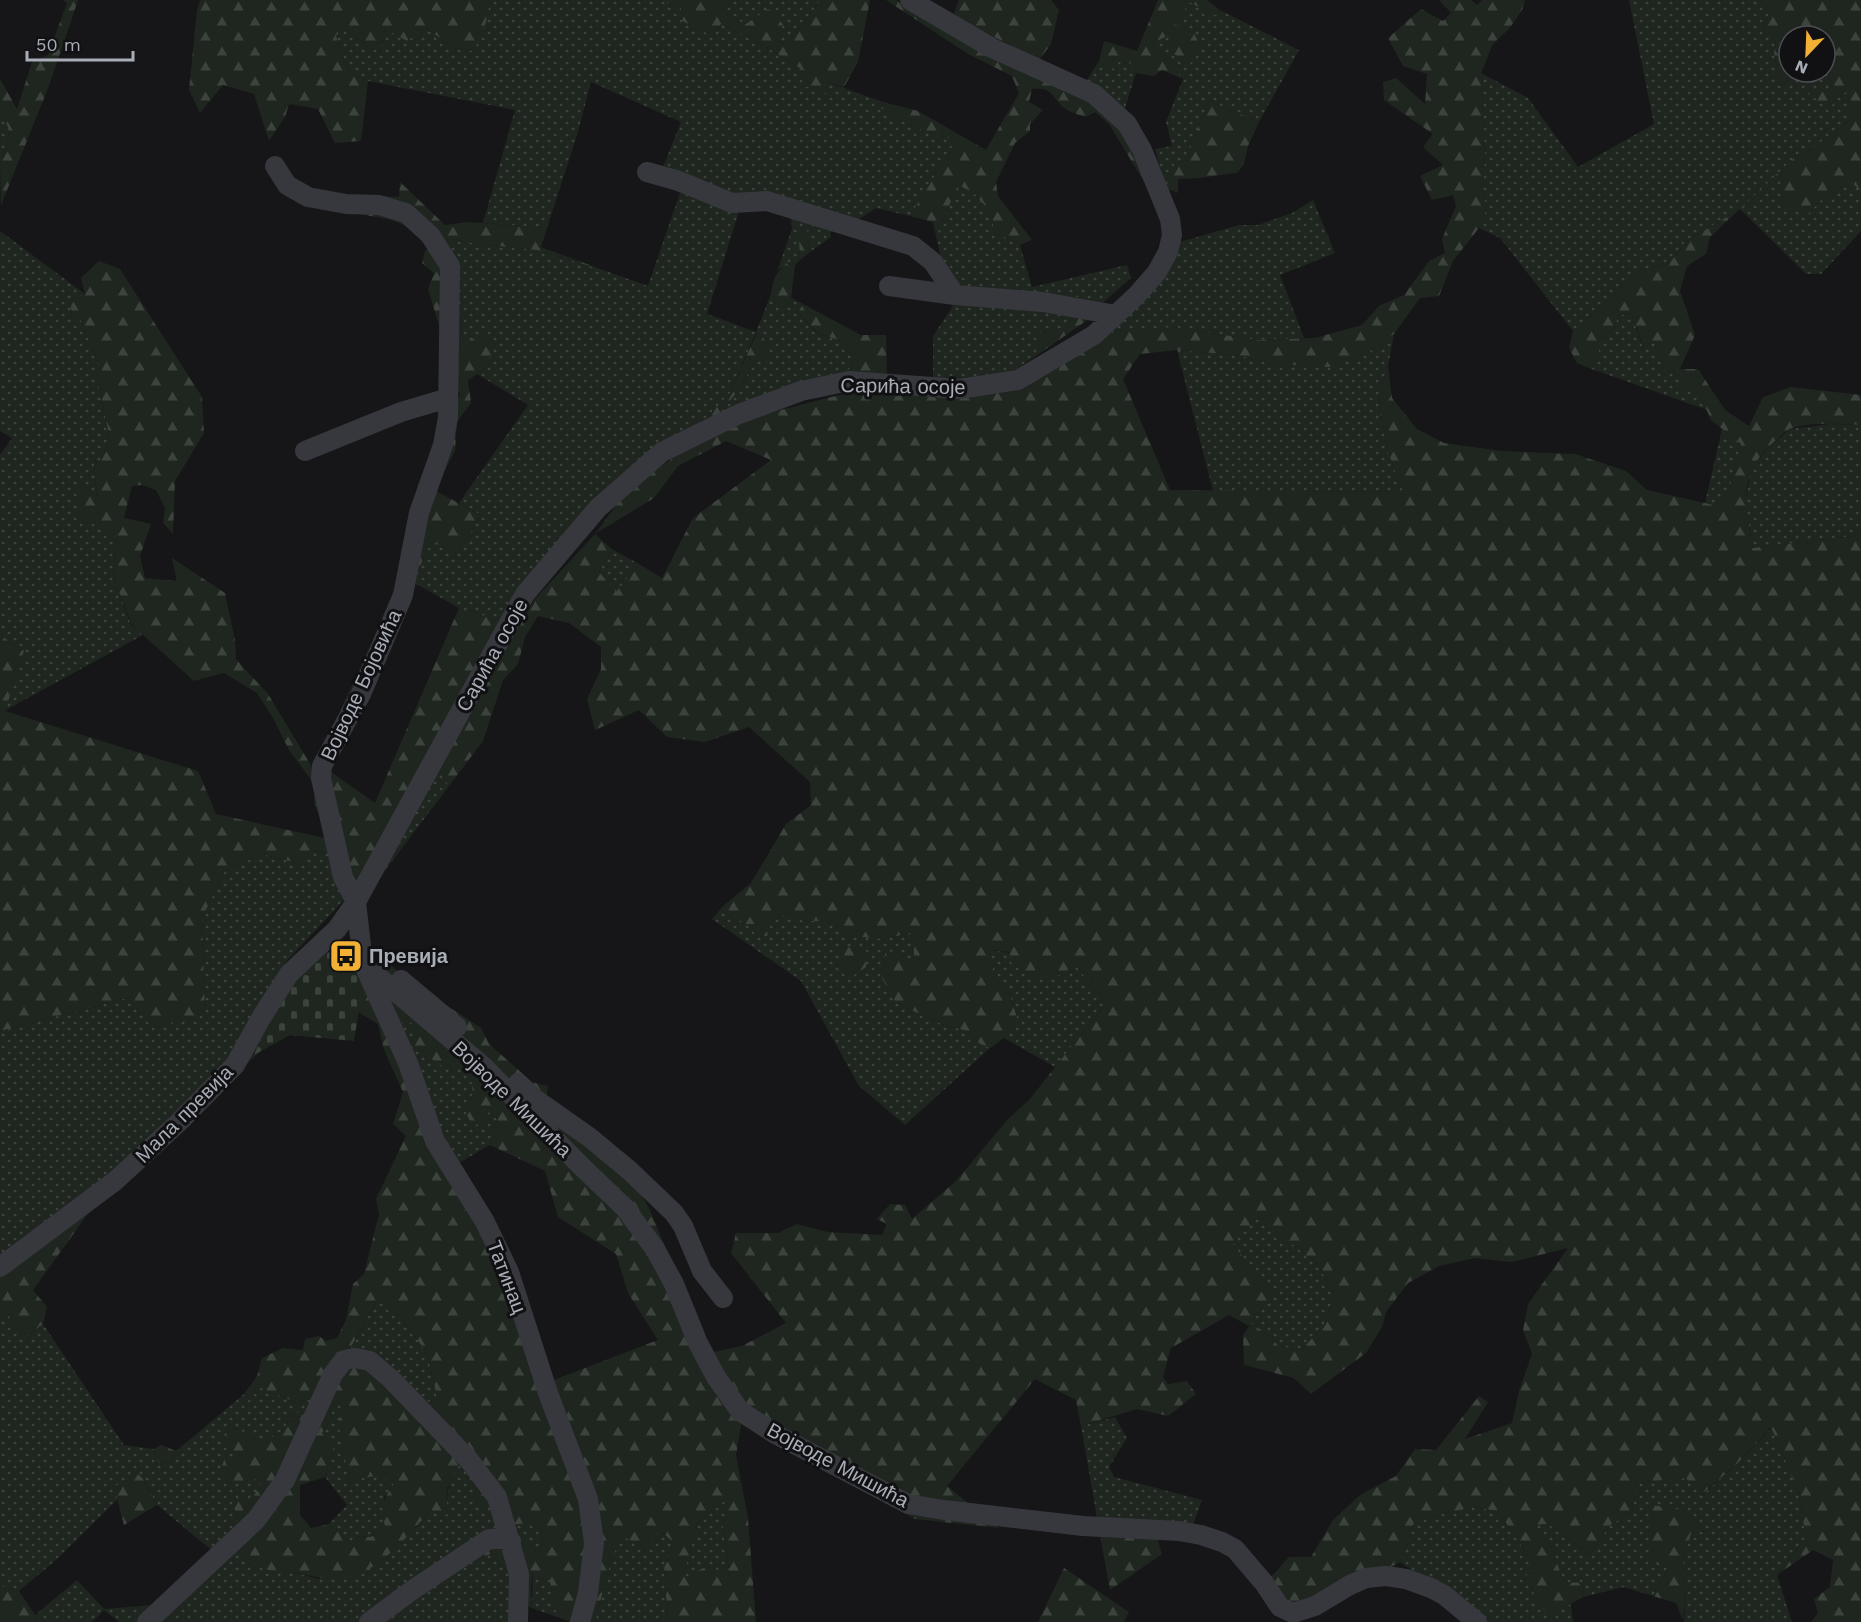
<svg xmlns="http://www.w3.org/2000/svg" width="1861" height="1622" font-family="'Work Sans',sans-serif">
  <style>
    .grass { fill: url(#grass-dots) }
    .forest { fill: url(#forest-firs); fill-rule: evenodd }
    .cemetery { fill: url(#cemetery-stones) }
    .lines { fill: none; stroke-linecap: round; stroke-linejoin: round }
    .minor { stroke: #37383d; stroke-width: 20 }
    .labels { text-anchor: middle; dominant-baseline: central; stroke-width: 6; stroke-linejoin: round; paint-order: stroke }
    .street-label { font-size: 20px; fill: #a8adb8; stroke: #111113 }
    .poi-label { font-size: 20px; font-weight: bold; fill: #a8adb8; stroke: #111113; text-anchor: start }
  </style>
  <defs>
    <pattern id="grass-dots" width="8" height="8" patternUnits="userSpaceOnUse" patternTransform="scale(1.5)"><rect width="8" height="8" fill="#1e261f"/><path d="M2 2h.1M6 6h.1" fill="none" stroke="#3c433d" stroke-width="1.8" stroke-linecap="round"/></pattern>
    <pattern id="forest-firs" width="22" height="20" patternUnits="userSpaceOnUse" patternTransform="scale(1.5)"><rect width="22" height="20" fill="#1e261f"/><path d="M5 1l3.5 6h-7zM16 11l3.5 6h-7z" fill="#3c433d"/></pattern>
    <pattern id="cemetery-stones" width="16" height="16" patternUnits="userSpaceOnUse" patternTransform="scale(1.5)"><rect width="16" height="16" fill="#1e261f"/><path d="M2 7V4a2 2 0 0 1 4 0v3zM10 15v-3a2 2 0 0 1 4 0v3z" fill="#3c433d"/></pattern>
  </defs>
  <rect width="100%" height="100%" fill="#161618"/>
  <!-- grass -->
  <path class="grass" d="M490,0H659L681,8L712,36L721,24L755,40L803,70L826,93L827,82L883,102L881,108C905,124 928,134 957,140L910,216L876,208L853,223L829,215L831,237L810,252L807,230L799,240L800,260L795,265L788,262L777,271L792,229L789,211L740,208L707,314L756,332L771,294L777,303L788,305L795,300L803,304L798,313L817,333L844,342L857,355L845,376L712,422L738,391L755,361L756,332L730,393L707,417L663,444L526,581L519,627L459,608L413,582L431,542L458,553L481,515L459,503L528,405L477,374L485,369L463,345L458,296L444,268L453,241L536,250L603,270L648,286L680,193L657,182L681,122L591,82L578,132L547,228L483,223L515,110L368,81L348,71L336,36L343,26L366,45L380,52L385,29L426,28L457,50L486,22Z
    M732,0H821L786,45L746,24L722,14Z
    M1187,0L1215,15L1220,10L1299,50L1259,122L1209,101L1192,142L1188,162L1166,188L1155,149L1172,146L1166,122L1183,79L1162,55L1156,41L1169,34L1175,26V17Z
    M1629,0H1759L1770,9L1763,33L1776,39L1774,52L1780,86L1790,80V72H1825V69L1833,89H1805L1838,97L1848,90L1850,120L1810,150L1797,155L1747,204L1780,178L1806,216L1821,200L1852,183L1861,191V231L1821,274H1806L1740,209L1685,242L1672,260L1638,273L1573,331L1500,238L1479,228L1486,210L1483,188L1485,156L1481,73L1528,98L1578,167L1654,124Z
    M1120,60L1131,64L1136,73L1124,111L1087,80L1099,61L1114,69Z
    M0,109L10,132L0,164Z
    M958,185L974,193L993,215L994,231L1020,245L1032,287L1127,265L1131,278L1099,306L1073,320L1058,335L1036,340V356L1000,379L933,381V336L953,306L936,236Z
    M1313,200L1335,253L1280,275L1304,338L1256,340L1173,327L1032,381L1180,242L1239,225H1258L1292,213Z
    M0,231L85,294L70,303L73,318L79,316L99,365L97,379L110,439L99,463L94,460L97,502L81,487L116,536L113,577L131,625L143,635L4,711L24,651L0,635V455L12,438L0,431Z
    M1631,313L1643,348L1654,342L1664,370H1680L1698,391L1707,410L1586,367L1599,354V342L1614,329L1618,316Z
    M1394,334L1388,366L1378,399L1387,449L1403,492L1213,491L1177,350L1235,355L1276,364L1365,355Z
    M1831,424L1861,425V535L1753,548L1745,504L1751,469L1768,448L1790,429Z
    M1722,429L1741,444L1730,487L1718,506L1705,503Z
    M612,549L639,564L616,593L599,572Z
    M438,768L449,786L374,885Z
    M312,850L332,854L344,900L284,964L329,952L295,987L282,1031L92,1208L0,1258V1031L131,997L205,1015L202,918L225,871L262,854L296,863Z
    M723,906L745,924H758L753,936L772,921L790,912L800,920L828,922L883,939L914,932V958L906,962L896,1003L942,1024L967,1031L980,1044L990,1048L905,1125L859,1086L801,981L712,919Z
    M990,950L1073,962L1106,1003L1055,1067L1004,1038L1017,1016L1008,990L994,979Z
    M407,1018L413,1025L470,1071C474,1096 477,1103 497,1119L490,1145L457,1164L397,1031Z
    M1258,1216L1318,1265L1335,1296L1323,1327L1301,1350L1279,1346L1259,1328L1243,1335L1271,1295L1232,1243Z
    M381,1293L397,1312L427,1353L437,1397L429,1402L414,1397L346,1357Z
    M7,1313L24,1338L43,1324L124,1445L153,1449L159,1463L171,1464L176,1451L244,1394L247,1401L262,1387L296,1403L312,1397L306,1418L295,1412L282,1431L262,1444L240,1430L229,1429L221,1440L241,1455L224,1461L268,1473L249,1505L293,1572L318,1579L418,1526L429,1512L446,1504L450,1477L462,1461L478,1479V1506L491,1502L538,1522L543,1545L532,1553L529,1540L485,1556L496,1552L512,1560L524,1597L500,1621L502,1622H119L104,1610L92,1622H36L35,1615L77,1580L104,1609L154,1605L215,1553L157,1505L143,1479L115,1487L118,1499L57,1559L19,1591L0,1586V1321Z
    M337,1400L346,1409L338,1422L345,1449L394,1484L384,1497L385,1526L371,1537L358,1536L351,1543L329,1524L347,1505L325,1477L334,1449L322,1433L333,1416L330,1409Z
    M1115,1417L1127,1438L1109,1467L1114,1477L1202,1500L1192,1528L1100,1535L1081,1426Z
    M1772,1427L1798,1491L1806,1537L1777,1575L1792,1622H1684L1686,1597L1683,1562L1691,1532H1705L1682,1510L1669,1567L1653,1596L1624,1587L1583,1597L1584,1582L1564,1583L1551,1546L1529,1525L1548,1524L1590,1555L1610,1525L1632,1512L1637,1483L1686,1478L1702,1495L1739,1462Z
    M729,1497L723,1528L730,1578H685L687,1562L698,1523Z
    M1472,1507L1498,1511L1533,1563L1525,1579L1548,1616L1571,1604L1573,1622H1486L1400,1562L1415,1520Z
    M660,1531L675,1543L664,1566L668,1622H595L610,1564L621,1535Z
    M533,1570L548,1571L557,1617L532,1608Z"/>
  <!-- forest -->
  <path class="forest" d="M63,0H78L49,86L1,205L0,164L10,132L0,109V79L17,109L32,62L48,55L67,3Z
    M200,0H490L486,22L474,51L457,50L426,28L407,41L385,29L380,52L366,45L343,27L336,36L348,71L368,81L361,141L335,143L318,109L289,104L285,117L269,141L254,94L223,85L200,113L189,90L197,10Z
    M659,0H732L723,14L746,24L768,9L783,24L778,41L786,45L821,0H870L858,62L844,87L827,82L826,94L802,85L803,70L755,40L721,24L712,36L679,19L681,8Z
    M886,0H896L974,46L1090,99L1113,117L1142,171L1152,195L1109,124L1095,112L1086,117C1080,115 1073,113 1067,110C1052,101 1055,86 1032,89L1029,102L1043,110L1030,124V131L1015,143L996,182L998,196L1032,240L1020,245L993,231V215L974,193L958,185L936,236L933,222L910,216L956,140C928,134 905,124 881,108L883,102L918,111L986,150L1019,93L1012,76L968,54Z
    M959,0H1051L1059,10L1051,44L1039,60L953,16Z
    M1158,0H1207L1220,10L1215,15L1187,1L1184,15L1175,17V25L1191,28L1202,49L1190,64L1174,54L1169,35L1157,41L1162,55L1183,79L1162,70L1154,76L1136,73L1131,64L1120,60L1114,69L1099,61L1104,41L1137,51Z
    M1439,0H1471L1477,5L1482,0H1525L1522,10L1509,29L1493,44L1481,73L1485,156L1483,188L1486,210L1479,228L1453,261L1439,296L1420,298L1394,334L1365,355L1329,367L1276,364L1235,355L1177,350L1140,354L1123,379L1170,490L1403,492L1387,449L1378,398L1388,366L1392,398L1417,429L1444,443L1501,451L1575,454L1626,471L1647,490L1718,506L1730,487L1741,444L1711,420L1698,391L1679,388L1680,370H1664L1654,342L1644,348L1631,313L1618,316L1614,329L1599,342V354L1586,367L1577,363L1569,348L1573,331L1638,273L1672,260L1685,242L1740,209L1797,155L1810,150L1850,120L1848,91L1838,97L1829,110L1804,89H1833L1825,69V36H1789L1790,80L1780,86L1774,52L1776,40L1763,33L1770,9L1759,0H1861V191L1852,183L1821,200L1806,216L1781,203L1780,179L1740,209L1710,237L1706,254L1687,266L1680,291L1695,335L1680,369H1698L1725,410L1749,426L1763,397L1790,387L1861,395V425C1839,424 1813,422 1792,428C1786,430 1779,438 1774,442C1737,475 1745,504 1753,548L1861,535V1622H1811L1818,1613L1814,1599L1830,1587L1833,1560L1813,1550L1777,1575L1806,1537L1798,1491L1771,1427L1739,1462L1701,1495L1686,1478L1637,1483L1632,1512L1610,1525L1590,1555L1548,1524L1530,1525L1551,1546L1564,1583L1584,1582L1583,1597L1548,1617L1525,1579L1533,1563L1498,1511L1473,1507L1415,1520L1400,1562L1297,1618L1270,1578L1289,1557H1311L1333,1520L1360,1495L1396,1476L1415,1449L1436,1450L1479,1396L1488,1402L1465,1439L1512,1423L1519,1391L1532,1354L1523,1330L1528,1304L1568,1248L1512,1262L1475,1258L1439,1266L1408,1283L1386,1312L1382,1327L1366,1353L1311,1394L1294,1378L1244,1365L1243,1335L1259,1328L1279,1346L1301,1350L1323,1327L1335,1296L1318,1265L1258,1217L1232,1243L1272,1295L1249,1326L1229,1315L1171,1348L1163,1377L1168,1384L1187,1381L1196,1394L1168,1416L1137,1409L1081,1426L1076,1400L1035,1379L947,1486L999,1528L915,1519L742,1420L736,1455L748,1518L756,1622H668L664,1566L675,1543L660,1531L645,1547L621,1536L610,1564L595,1622H571L557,1617L548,1572L543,1580L533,1570L531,1589L532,1608L526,1605L523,1622H502L499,1621L524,1597L512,1560L504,1563L496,1552L484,1556L491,1535L529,1540L533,1552L543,1545L538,1522L508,1525L491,1503L478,1506L473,1491L478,1479L462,1461C449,1479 441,1494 451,1515L429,1512C416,1528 383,1564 365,1571C336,1584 322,1578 293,1572C283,1570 271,1572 261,1568C257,1567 253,1562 250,1560C235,1547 228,1536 238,1517L232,1503L241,1499L249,1504L267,1474L245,1484L230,1483L221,1468L224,1461L240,1455L220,1440L229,1429L240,1430L262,1444L282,1431L295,1412L302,1413L306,1418L312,1397L296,1403L280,1395L271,1398L262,1387L247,1402L244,1394L257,1376L262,1358L283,1348L303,1350L305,1339L319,1336L326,1341L337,1338L346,1320L353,1284L364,1274L379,1214L376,1199L406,1136L393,1124L403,1092L384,1050L378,1024L358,1012L368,946L441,1008L446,1005L481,1028L489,1044L532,1082L548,1086L545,1113L634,1183L649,1208L709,1353L742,1346L786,1323L731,1253L736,1233H778L797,1224L828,1232L882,1235L887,1224L877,1219L890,1204L905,1205L912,1219L955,1182L1008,1119L1029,1100L1106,1003L1073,962L1064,975L1036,977L1011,963L1010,952L991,950L994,979L1008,990L1017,1017L1004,1038L990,1048L980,1044L967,1031L942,1024L896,1003L879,972L887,949L906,962L914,958V932L883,939L842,935L828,922L800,920L790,912L772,921L767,936H753L757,924H745L723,906L751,883L786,824L811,805L810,782L749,727L705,742L667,737L639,710L595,730L587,699L601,669V647L569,623L538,616L525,637L518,664L503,680L483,741L449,786L438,769L374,885L344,900L333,854L313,850L297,863L262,854L225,871L202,918L205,1015L153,1028L131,997L0,1031V635L24,651L5,711L198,771L216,814L329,839L314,803L315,785L289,750L273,718L257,693L224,673L194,681L132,625L113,577L116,536L77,516L80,486L97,501L94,460L99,463L110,439L97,379L99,364L79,317L73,319L70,303L85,294L81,278L99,261L120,269L202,397L204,433L175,481L173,534L163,523L165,508L156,490L142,485L132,486L124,518L151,524L140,556L145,578L177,581L172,558L225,593L235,640L236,659L268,694L318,777L342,707L396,591L418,484L460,395L428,289L434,273L422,263L425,251L431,248C409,223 396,220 365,215L363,196L399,197L400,182L445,225L468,222L547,228L541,247L603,270L536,250L453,241L444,268L458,296L463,344L487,331L494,347L485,369L468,380L471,403L457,422L455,451L434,490L481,515L458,553L431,542L413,582L363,666L331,772L375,803L459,608L519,627L535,599L595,534L620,500L656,470L684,450L761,415L855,391L941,395L1032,381L1114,332L1173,327L1256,340L1315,338L1362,325L1379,306L1404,295L1429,261L1445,253L1442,239L1456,206L1453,195L1432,200L1420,176L1443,165L1423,147L1433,134L1384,100L1383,82L1396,78L1425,104L1427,74L1403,66L1388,38L1421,9L1443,21L1451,13ZM726,441L771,460L693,518L662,578L639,564L616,592L599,572L612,549L595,534L654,498L678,466ZM407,1018L413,1025L415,1047L446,1069L460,1064L470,1071L473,1093L464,1109L471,1123L482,1126L488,1112L497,1119L490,1145L545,1171L558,1217L616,1254L628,1293L658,1340L551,1381L397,1031ZM381,1293L397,1312L427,1353L437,1397L429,1402L414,1397L346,1356ZM337,1400L345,1409L338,1422L349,1481L379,1475L394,1484C382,1500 380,1507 385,1526L371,1537L358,1536L351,1543L329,1524L311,1528L300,1515V1485L325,1477L334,1449L322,1433L333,1416L330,1409ZM728,1498L723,1528L730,1577L709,1565L686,1577L687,1562L698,1523Z
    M1209,101L1259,122L1248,146L1244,164L1237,173C1217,175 1198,179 1178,179V193L1166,188L1172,166L1188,162L1192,142Z
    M802,229L807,230L810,252L800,260L799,240Z
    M788,262L795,265L791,298L795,300L788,305L777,303L771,294C773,279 776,272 788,262Z
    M1059,296L1081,297L1099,306L1086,321L1036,356V340L1044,327L1058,334L1073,320L1060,313Z
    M803,304L861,335H886L887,379L845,376L857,355L844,342L818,333L798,313Z
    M757,332L762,335L771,354L767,362L755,361L738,391L712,422L663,444L707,417L730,393Z
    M857,944L867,952L866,967L853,976L837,968L841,950Z
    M92,1208L33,1290L47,1307L43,1324L24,1338L8,1314L0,1321V1277Z
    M161,1445L176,1451L171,1464L159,1463L153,1449Z
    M136,1472L143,1479L157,1505L124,1525L114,1487Z
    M1652,1505L1682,1510L1706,1531L1691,1533L1683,1562L1686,1597L1683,1620L1676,1603L1653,1596L1669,1567L1648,1563Z
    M1100,1535H1156L1162,1554L1110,1590Z
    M1064,1568L1129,1612L1124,1622H1038Z
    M0,1586L19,1591L35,1615L36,1622H0Z"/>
  <!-- cemetery -->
  <path class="cemetery" d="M329,952L357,969L363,985L354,1041L290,1035L254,1055L283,992L320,956L326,955Z"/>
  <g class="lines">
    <!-- minor -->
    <path class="minor" d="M647,172L679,181L732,203L767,201L913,246L933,262L955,295
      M889,286L955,295L1043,302L1116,315
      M305,451L401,412L448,398
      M368,968L484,1067L582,1167L625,1208L655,1249L674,1284L698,1343L716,1377L740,1411L777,1435L908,1504L944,1510L1083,1526L1179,1531L1201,1535L1222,1542L1235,1549L1264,1583L1280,1607L1293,1613L1315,1606L1350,1585L1366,1578L1386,1576L1406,1579L1431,1588L1444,1595L1477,1622
      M401,980L457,1027
      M518,1083L535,1099L589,1137L629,1170L674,1213L683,1226L702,1271L723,1298
      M0,1267L115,1181L178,1123L235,1065L261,1018L289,974L337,929L356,902L343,877L321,778L322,766L361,694L403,595L419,513L443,445L448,417L450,266L430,235L406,213L379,205L346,204L308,197L287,185L275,166
      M147,1622L256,1520L285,1480L333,1374L344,1360L355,1358L370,1361L391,1379L469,1460L497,1497L519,1574L518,1622
      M369,1622L411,1591L489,1539H502L511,1541
      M580,1622L588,1593L594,1543L588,1499L548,1393L509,1272L485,1222L435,1141L408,1063L363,963L356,902L525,594L598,508L662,452L739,414L801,391L849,381L960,389L1018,380L1094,335L1137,295L1157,272L1168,252L1172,235L1170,219L1142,150L1127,124L1094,94L992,48L910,0"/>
  </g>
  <!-- icons -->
  <defs>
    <symbol id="bus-square" viewBox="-11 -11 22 22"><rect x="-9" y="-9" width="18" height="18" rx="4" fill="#f2b134" stroke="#111113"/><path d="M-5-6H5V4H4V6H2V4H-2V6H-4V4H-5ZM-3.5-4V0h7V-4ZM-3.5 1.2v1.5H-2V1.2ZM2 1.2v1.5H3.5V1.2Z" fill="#111"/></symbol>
  </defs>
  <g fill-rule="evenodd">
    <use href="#bus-square" x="327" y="937" width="38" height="38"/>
  </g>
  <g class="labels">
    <!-- street labels -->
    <g class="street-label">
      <text transform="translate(903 386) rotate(1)">Сарића осоје</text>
      <text transform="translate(492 655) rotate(-61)">Сарића осоје</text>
      <text transform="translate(361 685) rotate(-65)">Војводе Бојовића</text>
      <text transform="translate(512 1099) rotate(44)">Војводе Мишића</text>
      <text transform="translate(184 1114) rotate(-45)">Мала превија</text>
      <text transform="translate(507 1277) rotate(69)">Татинац</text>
      <text transform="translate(838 1465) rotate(28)">Војводе Мишића</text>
    </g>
    <!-- poi labels -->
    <g class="poi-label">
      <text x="369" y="956">Превија</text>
    </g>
  </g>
  <!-- north arrow -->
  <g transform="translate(1807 54) rotate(203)"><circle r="28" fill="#111113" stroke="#4d4f55" stroke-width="1.5"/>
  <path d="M0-4.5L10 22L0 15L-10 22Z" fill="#f2b134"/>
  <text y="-9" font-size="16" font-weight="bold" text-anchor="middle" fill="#a8adb8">N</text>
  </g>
  <!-- scale -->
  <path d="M27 51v9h106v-9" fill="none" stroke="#a8adb8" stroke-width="3"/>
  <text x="36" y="51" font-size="18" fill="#a8adb8" stroke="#111113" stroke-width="4.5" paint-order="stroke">50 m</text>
</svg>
